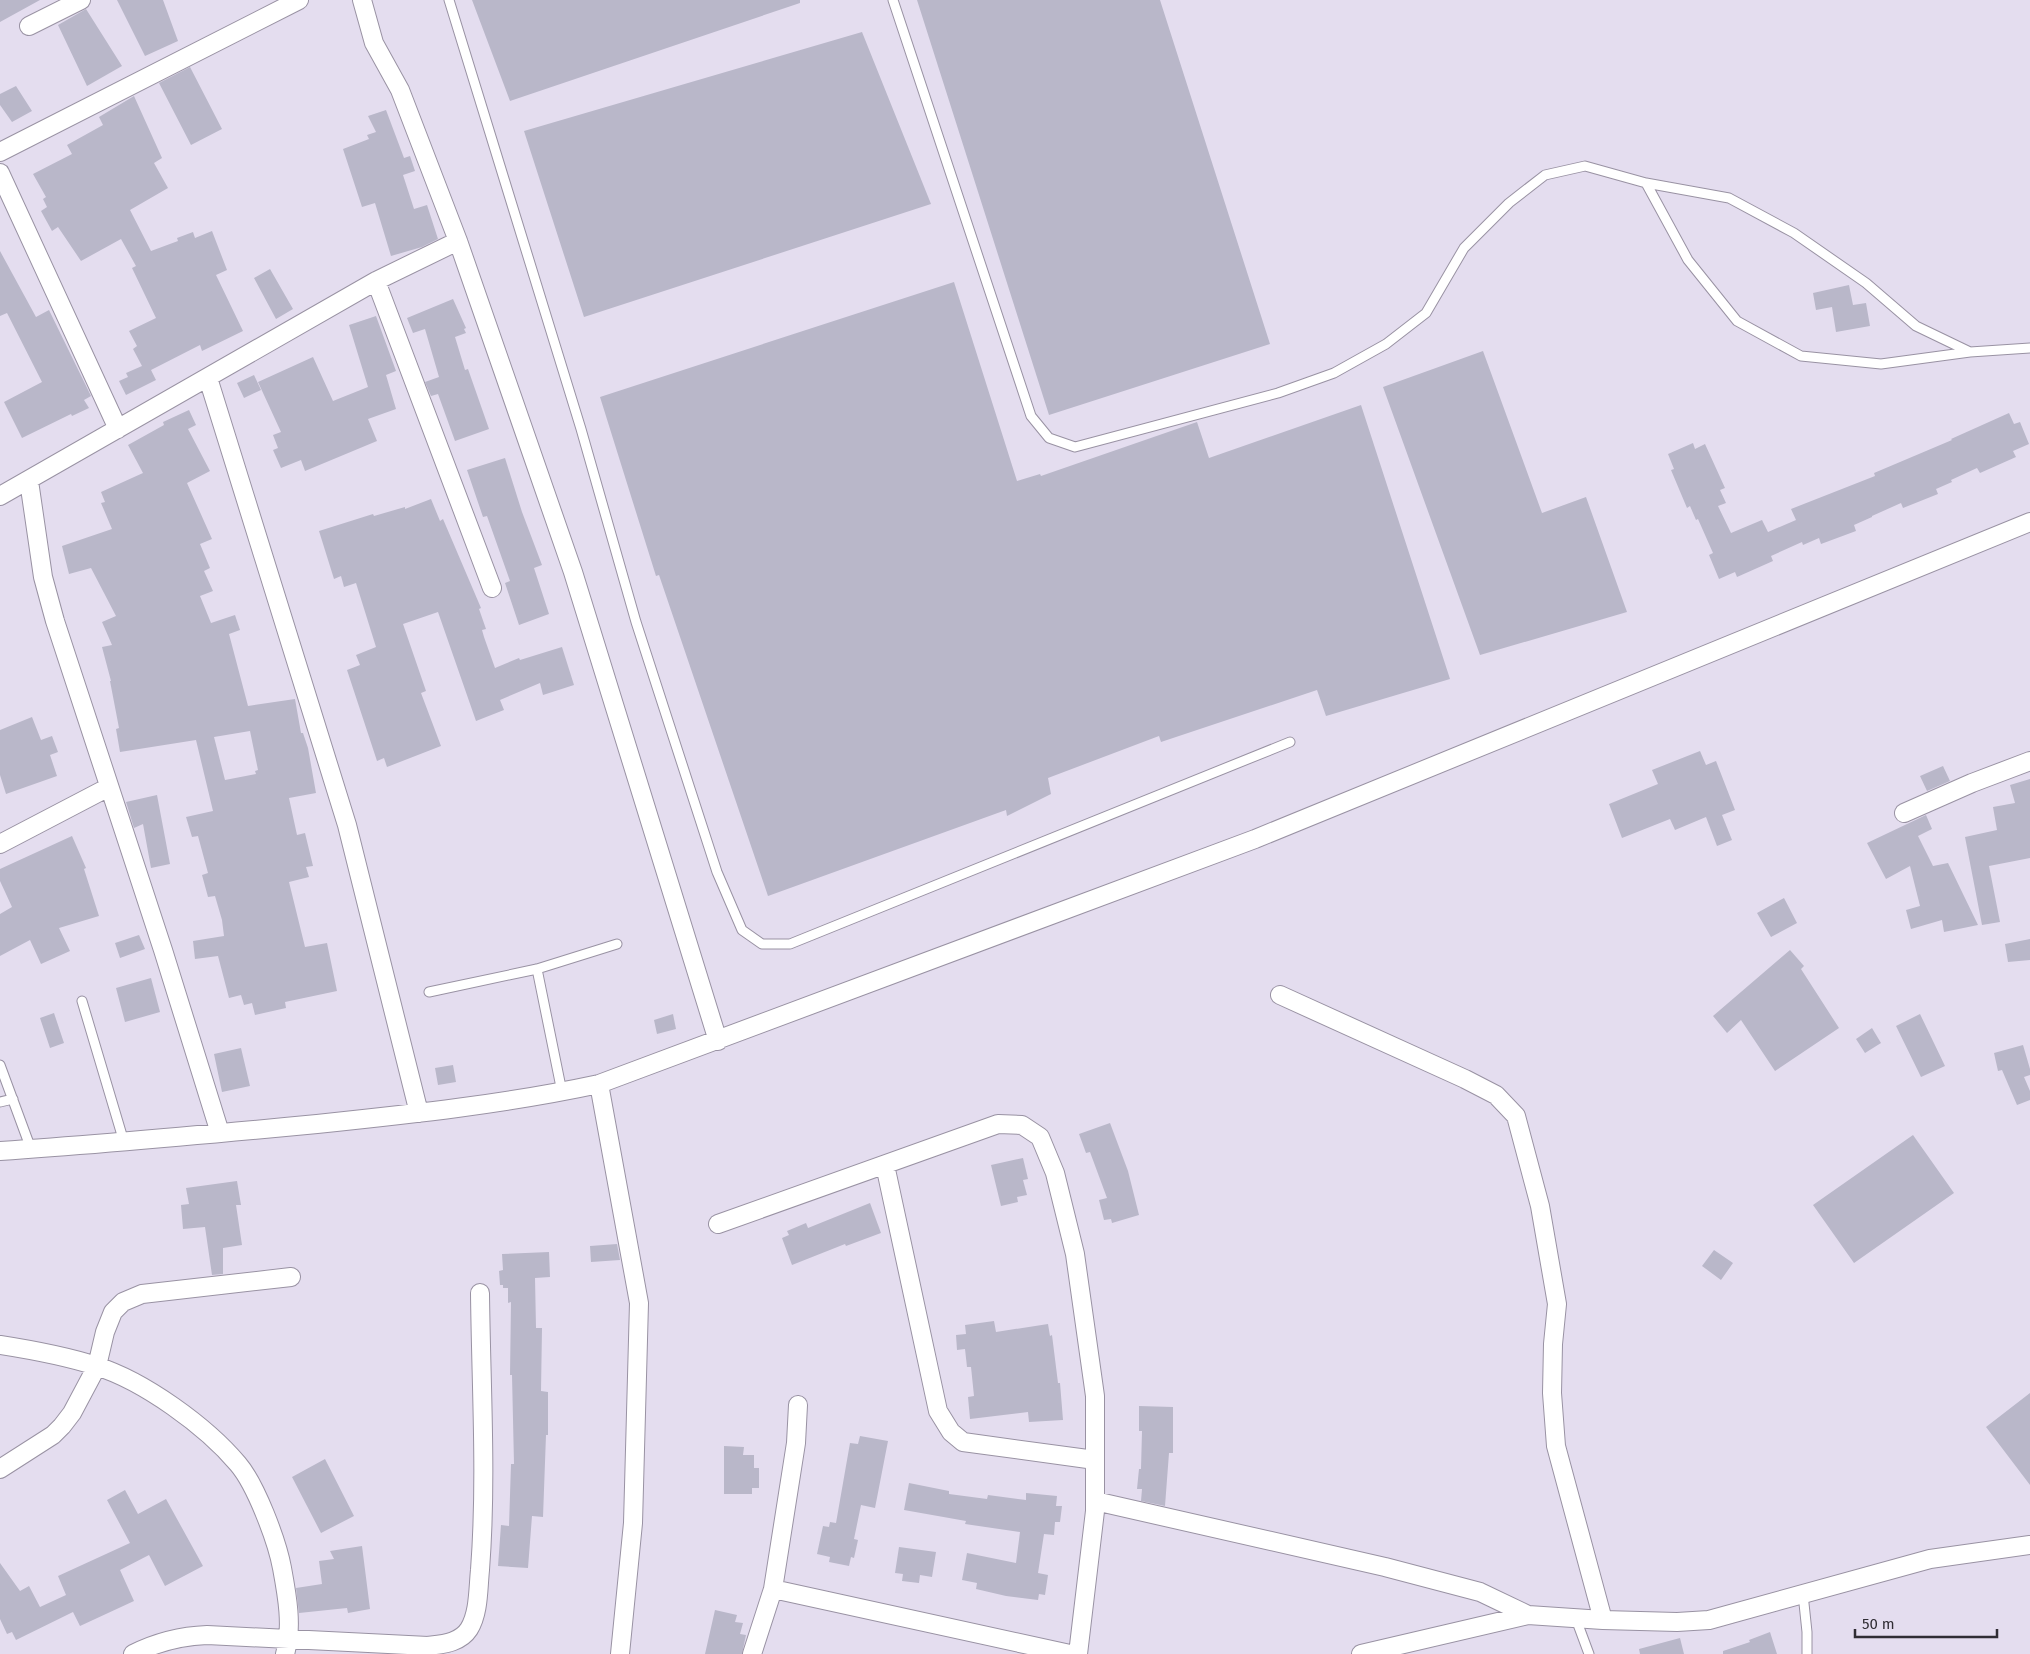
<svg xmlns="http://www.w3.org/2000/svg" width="2030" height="1654" font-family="'Fira Sans',sans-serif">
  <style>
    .building { fill: #b9b7c9; fill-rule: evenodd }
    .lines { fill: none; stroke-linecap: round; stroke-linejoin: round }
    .lane-casing { stroke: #9992a3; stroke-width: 11 }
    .street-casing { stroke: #9992a3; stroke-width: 20 }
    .lane { stroke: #fff; stroke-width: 9 }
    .street { stroke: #fff; stroke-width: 18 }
  </style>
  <rect width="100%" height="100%" fill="#e4ddef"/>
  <!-- building -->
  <path class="building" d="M0,0H40L0,22Z
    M117,0H163L178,41L145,56Z
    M472,0H800V3L510,101Z
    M917,0H1160L1270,344L1049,415Z
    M86,9L122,66L87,86L58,25Z
    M862,32L931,204L584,317L524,131Z
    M190,67L222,129L191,145L159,83Z
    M16,86L32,111L12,122L0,105V94Z
    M134,96L162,158L154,163L168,188L130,210L151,251L178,241L177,238L193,232L195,238L212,231L227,270L216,275L243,331L202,351L200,345L151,370L156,380L126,395L119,381L128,377L126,373L142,366L133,349L137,346L129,331L156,318L132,268L136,266L121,239L81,261L58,227L52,231L41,211L47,207L43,199L46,197L33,174L72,154L67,145L103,125L99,117Z
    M386,110L404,158L410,156L415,171L403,175L414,209L427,205L438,239L422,247L391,256L375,203L362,207L343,149L369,139L367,135L376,132L368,116Z
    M0,251L36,317L49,310L91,396L84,400L89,408L72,416L71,414L22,438L4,402L42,382L7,313L0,316Z
    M270,269L293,309L276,319L254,278Z
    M954,282L1017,481L1040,474L1041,476L1197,422L1209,458L1361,405L1450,679L1326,716L1317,690L1161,742L1159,736L1048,778L1051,794L1007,816L1006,810L768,896L659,575L656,576L600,397Z
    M1849,285L1853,305L1866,303L1870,326L1836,332L1832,307L1816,310L1813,293Z
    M453,299L466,328L464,329L466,333L455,337L465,370L468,369L489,429L455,441L438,394L431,396L425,382L439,377L425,329L413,333L407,318Z
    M376,316L396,371L386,375L396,409L368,419L377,441L305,471L301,460L281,468L273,450L278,448L273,435L281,432L258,382L313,357L333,401L368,387L349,325Z
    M1483,351L1542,513L1586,497L1627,612L1480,655L1383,387Z
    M254,375L261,390L244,398L237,383Z
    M189,410L196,425L188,429L210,471L187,483L212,539L200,544L210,568L204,571L213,591L200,596L211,623L235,615L240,630L229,634L248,706L295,699L301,733H303L308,748L316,793L289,798L297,835L305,833L313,866L306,867L309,877L289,882L305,947L327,943L337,991L285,1002L286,1008L255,1015L252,1003L244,1005L241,995L229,998L218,956L195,959L193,941L224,936L222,920L215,896L208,897L202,875L208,873L198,836L192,837L186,817L213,811L196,740L120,752L116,729L119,728L110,681H111L102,647L112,645L102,622L116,616L91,568L69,574L62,546L112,529L101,503L105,502L101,492L143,473L128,445L164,425L163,422ZM250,731L258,770L255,771L256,774L225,780L214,737Z
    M2009,413L2014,424L2020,422L2029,444L2013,451L2016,457L1980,473L1977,468L1951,480L1952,482L1936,489L1938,494L1903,508L1901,503L1872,516V517L1854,525L1856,531L1821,544L1819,538L1803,545L1802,542L1771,556L1773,561L1737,577L1735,572L1719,579L1709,555L1713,553L1698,519L1696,520L1690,506L1687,508L1671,470L1674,469L1668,454L1693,443L1695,449L1705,444L1725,488L1720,490L1726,503L1718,506L1731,533L1762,520L1768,532L1796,520L1791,509L1875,476L1874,473L1952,440L1951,439Z
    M505,458L522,512L542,565L534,568L549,614L519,625L505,583L510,581L487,516L483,517L467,470Z
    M431,499L440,521L443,519L481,608L479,609L486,629L482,630L484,637L495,668L519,658L520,660L562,647L574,685L543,695L540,683L500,700L504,710L476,721L438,612L403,624L426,691L421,693L441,746L387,767L384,758L377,761L347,670L360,665L356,655L376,647L356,583L344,587L341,576L334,579L319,531L373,514L374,516L405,507V509Z
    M32,717L41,740L52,736L58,752L50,755L57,776L6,794L0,775V730Z
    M1700,751L1706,765L1716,761L1735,810L1722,815L1732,840L1717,846L1706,817L1675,830L1670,819L1622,838L1609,804L1658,784L1652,770Z
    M1943,766L1950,781L1927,791L1920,776Z
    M2030,779V858L1989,866L2000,922L1982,925L1965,837L1997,830L1993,807L2015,803L2010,785Z
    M157,795L170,864L151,868L143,824L134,828L126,802Z
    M1926,815L1932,829L1918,836L1933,866L1948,863L1978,925L1944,932L1942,920L1911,929L1906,910L1920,906L1910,866L1886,879L1867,843Z
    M72,836L86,868L84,869L99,916L59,928L70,951L41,964L30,940L0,956V914L12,907L0,881V869Z
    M1784,898L1797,923L1771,937L1757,913Z
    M139,935L145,949L120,958L115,943Z
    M2030,939V960L2008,962L2005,944Z
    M1790,950L1804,966L1801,969L1839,1028L1775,1071L1741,1020L1727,1033L1713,1016Z
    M151,978L160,1012L125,1022L116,988Z
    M54,1013L64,1043L50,1048L40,1018Z
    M673,1014L676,1029L657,1034L654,1020Z
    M1920,1014L1945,1066L1921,1077L1896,1026Z
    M1872,1028L1881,1043L1865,1053L1856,1039Z
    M2023,1045L2030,1069V1075L2024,1077L2030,1091V1100L2017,1105L2002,1070L1998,1071L1994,1053Z
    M241,1048L250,1086L222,1092L214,1054Z
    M453,1065L456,1082L438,1085L435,1068Z
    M1110,1123L1128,1171L1139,1215L1112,1223L1111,1219L1104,1220L1099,1200L1107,1198L1090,1152L1086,1153L1079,1134Z
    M1913,1135L1954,1193L1854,1263L1813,1205Z
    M1023,1158L1028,1179L1023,1180L1027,1195L1017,1197L1018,1202L1001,1206L991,1165Z
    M237,1181L241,1205H236L242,1245L223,1248V1274L212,1275L205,1227L183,1229L181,1205L189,1204L186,1188Z
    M870,1203L881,1233L846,1246L845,1244L792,1265L782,1238L789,1235L787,1231L806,1223L808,1228Z
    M617,1244L620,1260L591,1262L590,1246Z
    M1714,1250L1733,1263L1721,1280L1702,1266Z
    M549,1252L550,1277L535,1278L536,1328H542L541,1391L548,1392V1435H546L543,1517L532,1516L528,1568L498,1566L501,1525L509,1526L511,1464H514L512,1375H510L511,1302L508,1303V1288H503V1285H500L499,1271L503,1270L502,1254Z
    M994,1321L996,1332L1048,1324L1050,1336L1052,1335L1058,1383H1060L1063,1420L1029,1422L1028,1412L970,1419L968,1397L974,1396L971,1367H967L965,1349L957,1350L956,1335L966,1334L965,1325Z
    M2030,1393V1485L1986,1427Z
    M1139,1406L1173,1407V1453H1169L1165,1506L1141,1501L1142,1489H1137L1139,1469H1141L1142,1431H1139Z
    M860,1436L888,1441L875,1508L861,1505L854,1539L858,1540L854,1558L851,1557L849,1566L829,1562L830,1557L817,1554L823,1526L829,1527L830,1522L836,1523L850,1443L858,1444Z
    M724,1446L744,1447L743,1455H754V1468H759V1488H752V1494H724Z
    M325,1459L354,1516L321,1533L292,1477Z
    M909,1483L949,1491V1494L987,1499L988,1495L1026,1500V1493L1057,1496L1056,1506H1062L1060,1522H1055L1054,1535L1044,1534L1038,1573L1048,1575L1045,1595L1039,1594L1038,1600L1006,1596L976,1589L977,1583L962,1580L967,1553L1016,1563L1020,1532L965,1524L966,1521L904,1510Z
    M125,1490L138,1514L166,1499L203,1566L165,1586L149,1555L120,1570L134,1601L80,1626L73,1612L16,1640L12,1632L7,1634L0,1619V1563L20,1591L29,1586L40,1607L66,1595L58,1576L130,1543L107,1500Z
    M362,1546L370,1609L348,1613L347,1608L299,1613L296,1588L322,1584L319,1561L334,1559L330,1551Z
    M899,1547L936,1552L932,1577L920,1575L919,1583L902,1581L903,1574L895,1573Z
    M715,1610L737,1615L735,1622L743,1623L740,1634L746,1635L742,1654H705Z
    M1770,1632L1777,1654H1723V1651L1750,1642L1749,1640Z
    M1680,1638L1684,1654H1640L1639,1649Z"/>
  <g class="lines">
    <defs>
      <path id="lane" d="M449,0L581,429L636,622L717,872L742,930L762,944H790L1290,742
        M893,0L1031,416L1049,438L1075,447L1278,393L1334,373L1386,344L1426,313L1464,248L1509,203L1545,175L1585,166L1646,183L1729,198L1794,233L1866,283L1916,326L1970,352
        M1646,183L1688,260L1737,321L1801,356L1881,364L1970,352L2030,348
        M537,969L562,1092
        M429,992L537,969L617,944
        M82,1001L124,1142
        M0,1065L31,1149
        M0,1102L13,1099
        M1803,1594L1807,1632V1654
        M1576,1619L1589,1654"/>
      <path id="street" d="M362,0L374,43L400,90L458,241L573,572L718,1041
        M29,26L81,0
        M0,152L299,0
        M0,173L118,429
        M376,281L492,588
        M208,378L347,825L419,1113
        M29,481L43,577L55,621L163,950L220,1133
        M0,496L376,281L458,241
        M1904,813L1972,783L2030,761
        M0,844L109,787
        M1280,995L1465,1079L1496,1095L1516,1116L1540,1206L1557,1304L1553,1344L1552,1393L1556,1446L1603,1620
        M599,1084L639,1303L633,1523L620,1654
        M0,1151C106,1144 212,1134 317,1124C412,1114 506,1104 599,1084L1255,839L2030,522
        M885,1165L938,1411L951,1432L963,1442L1095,1460
        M718,1224L998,1124L1022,1125L1040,1137L1055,1173L1075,1254L1095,1396V1511L1078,1654
        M0,1345C32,1350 65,1356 96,1366C144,1381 206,1426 238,1464C256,1485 277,1541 282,1568C287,1595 293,1627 285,1654
        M798,1405L796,1443L773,1589L1070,1654
        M0,1469L53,1435L62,1426L72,1413L97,1366L105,1332L113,1312L123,1302L142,1294L291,1277
        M1095,1501L1385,1567L1480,1592L1528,1615
        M133,1654C157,1642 180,1636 207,1635L428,1646C443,1644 460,1643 469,1629C479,1613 478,1589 480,1570C487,1478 481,1386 480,1293
        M752,1654L773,1589
        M1361,1654L1528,1615L1603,1620L1677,1622L1709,1620L1930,1559L2030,1545"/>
    </defs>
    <!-- lane casing -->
    <use href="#lane" class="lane-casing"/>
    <!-- street casing -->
    <use href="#street" class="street-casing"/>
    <!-- lane -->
    <use href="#lane" class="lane"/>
    <!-- street -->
    <use href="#street" class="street"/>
  </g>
  <!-- scale -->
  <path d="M1855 1629v8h142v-8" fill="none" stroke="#302d34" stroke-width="2.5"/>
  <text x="1862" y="1629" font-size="15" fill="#302d34" stroke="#e4ddef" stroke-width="4" paint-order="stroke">50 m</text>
</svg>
